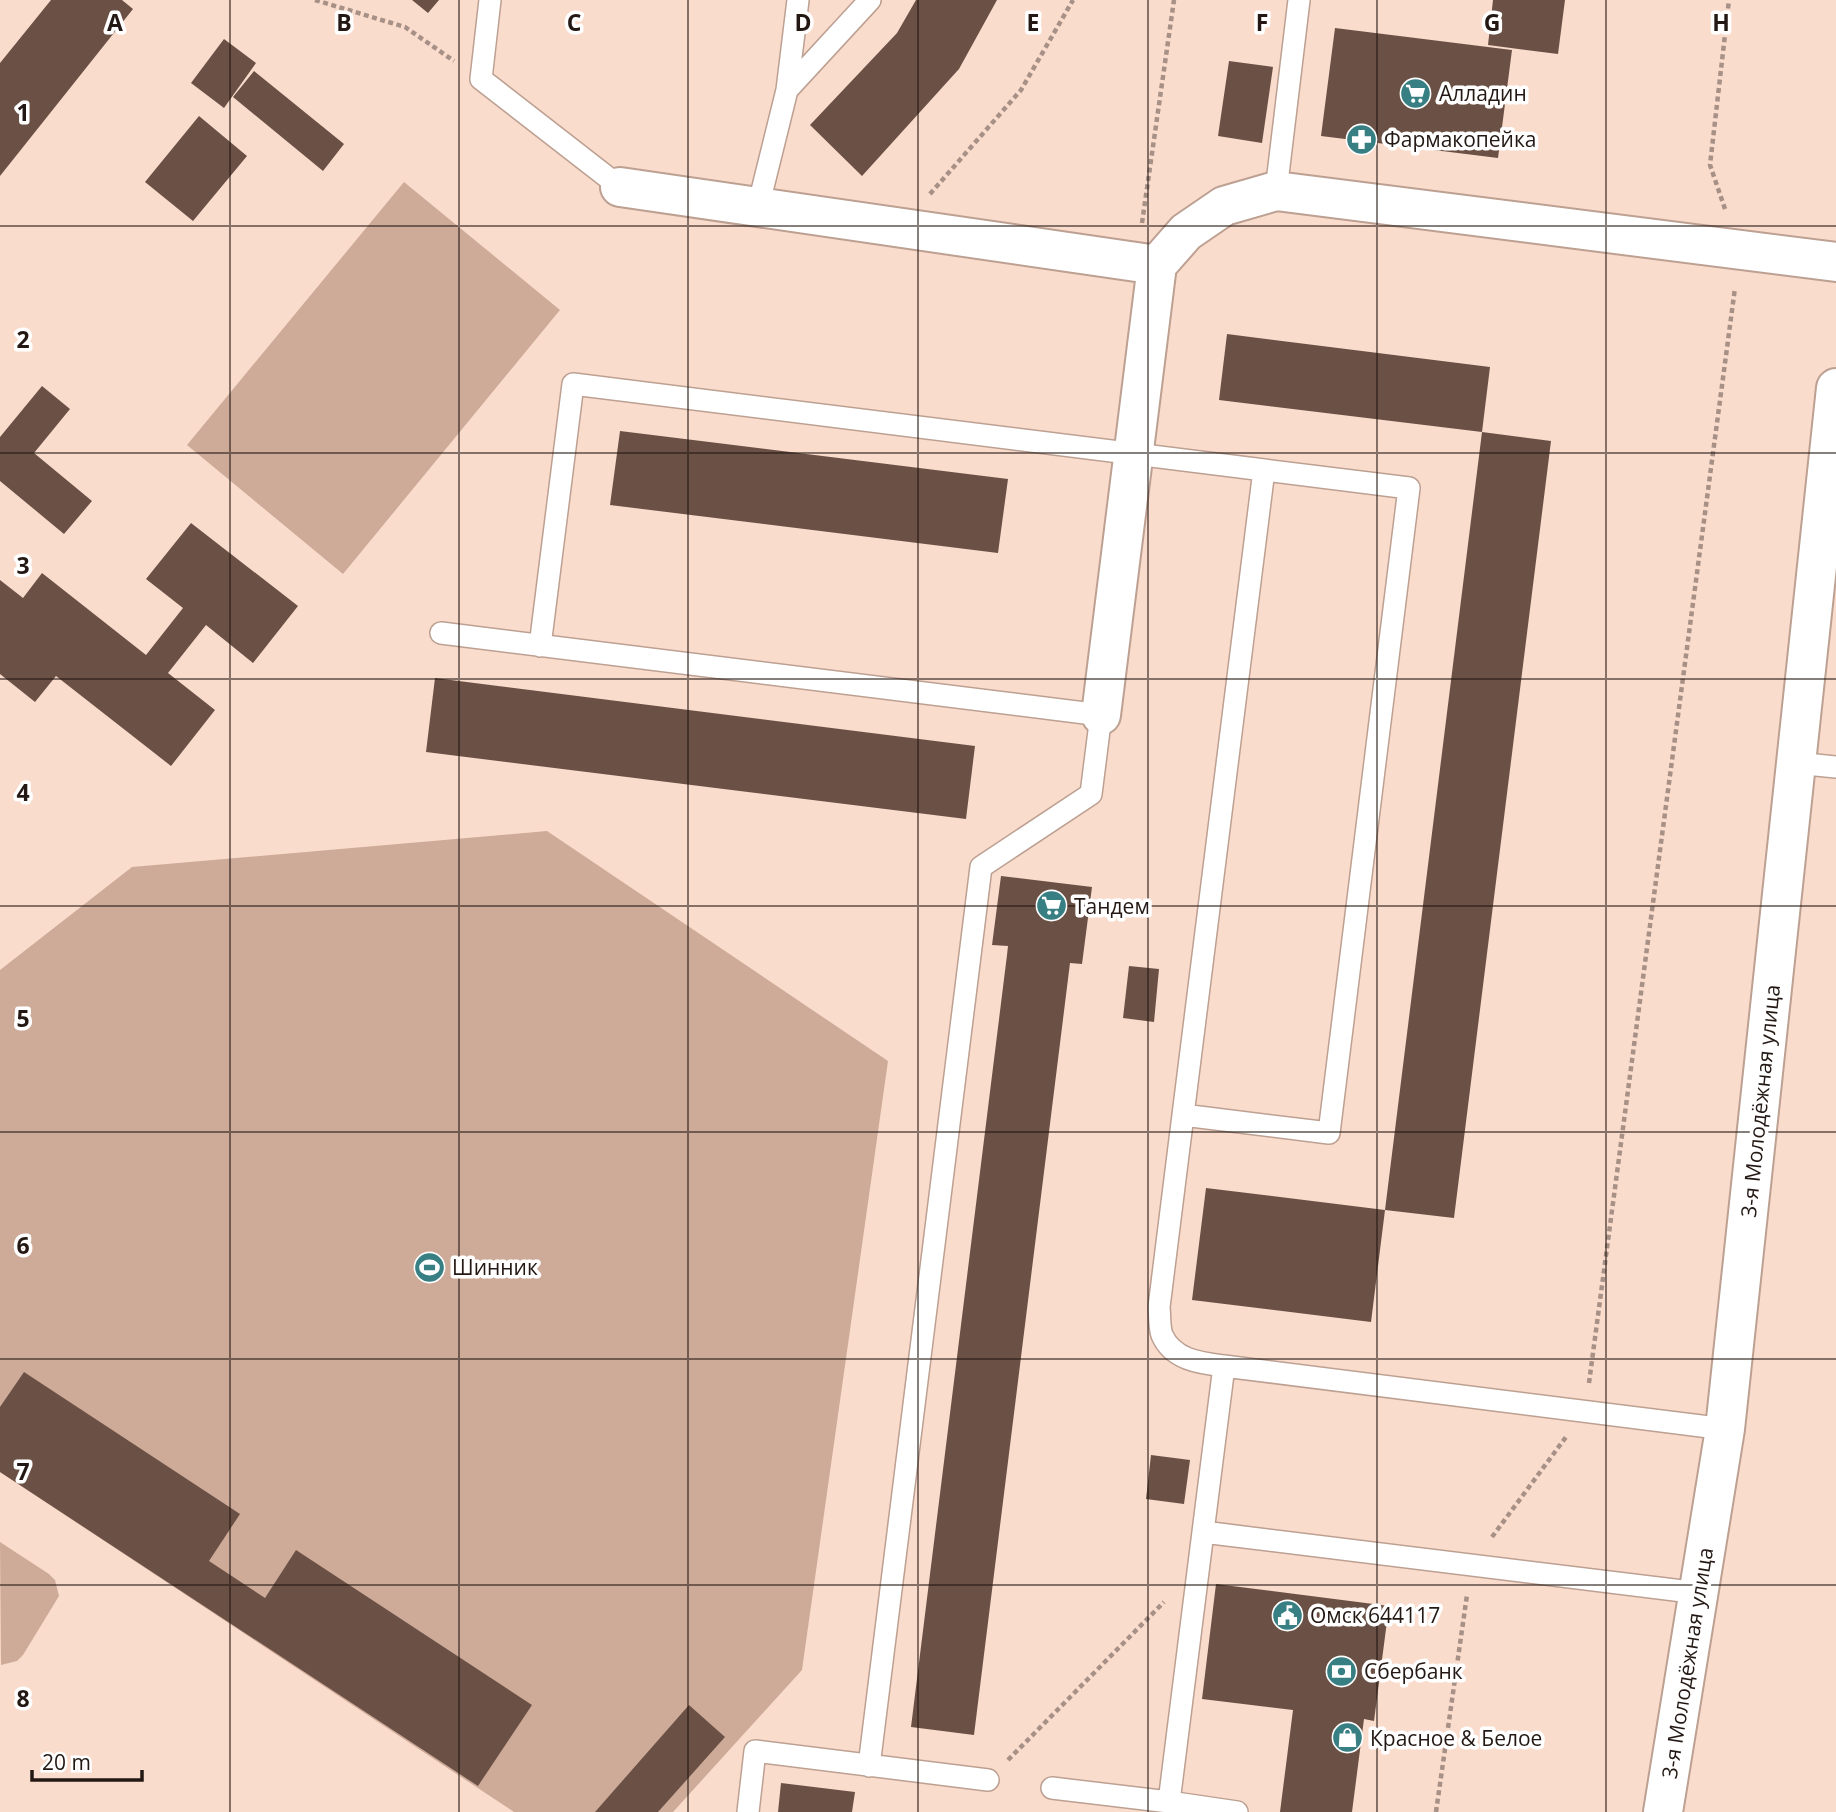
<svg xmlns="http://www.w3.org/2000/svg" width="1836" height="1812" font-family="'Open Sans',sans-serif">
  <style>
    .green { fill: #ceab99 }
    .building { fill: #6b5145 }
    .lines { fill: none; stroke-linecap: round; stroke-linejoin: round }
    .lane-casing { stroke: #bca092; stroke-width: 24 }
    .street-casing { stroke: #bca092; stroke-width: 42 }
    .secondary-casing { stroke: #bca092; stroke-width: 42 }
    .path { stroke: #a79085; stroke-width: 4.5; stroke-dasharray: 5 3.5; stroke-linecap: butt }
    .lane { stroke: #fff; stroke-width: 21 }
    .street { stroke: #fff; stroke-width: 38 }
    .secondary { stroke: #fff; stroke-width: 38 }
    .grid { fill: none; stroke: #231813; stroke-width: 2; stroke-opacity: 0.55 }
    .labels { text-anchor: middle; dominant-baseline: central; stroke-width: 7; stroke-linejoin: round; paint-order: stroke }
    .poi-label { font-size: 21px; fill: #231813; stroke: #fff; text-anchor: start }
    .street-label { font-size: 21px; fill: #231813; stroke: #fff }
    .grid-label { font-size: 23px; text-anchor: middle; font-weight: bold; fill: #231813; stroke: #fff; stroke-width: 7; stroke-linejoin: round; paint-order: stroke }
  </style>
  <rect width="100%" height="100%" fill="#fadccd"/>
  <!-- green -->
  <path class="green" d="M404,182L560,310L343,574L187,445Z
    M547,831L888,1061L802,1670L673,1812H514L0,1472V970L132,867Z
    M0,1542L49,1574L55,1580L59,1596L23,1655L17,1661L1,1665Z"/>
  <!-- building -->
  <path class="building" d="M51,0H122L133,9L0,176V63Z
    M412,0H439L428,13Z
    M916,0H997L959,69L862,176L810,125L897,33Z
    M1493,0H1565L1558,54L1488,45Z
    M1335,28L1512,50L1498,158L1321,136Z
    M224,39L256,63L224,108L191,83Z
    M1229,61L1273,67L1262,143L1218,136Z
    M254,71L344,144L323,171L233,97Z
    M199,116L247,156L193,221L145,182Z
    M1227,334L1490,367L1482,432L1219,400Z
    M42,386L70,409L34,453L92,501L64,534L0,481V437Z
    M620,431L1008,479L998,553L610,505Z
    M1482,432L1551,441L1454,1218L1385,1210Z
    M191,523L298,606L253,663L206,625L168,673L215,710L171,766L56,676L35,702L0,674V580L23,598L42,573L146,655L183,608L146,579Z
    M435,678L975,746L966,819L426,752Z
    M1001,876L1092,887L1082,964L1070,963L974,1735L911,1727L1007,955L1008,946L992,945Z
    M1129,966L1159,969L1154,1022L1123,1018Z
    M1206,1188L1385,1210L1371,1322L1192,1300Z
    M24,1372L240,1514L209,1561L265,1598L296,1550L532,1705L478,1786L0,1472V1407Z
    M1151,1455L1190,1460L1184,1504L1146,1499Z
    M1216,1584L1389,1606L1374,1721L1364,1719L1352,1812H1280L1293,1710L1202,1699Z
    M689,1705L725,1737L658,1812H595Z
    M781,1783L855,1792L852,1812H778Z"/>
  <g class="lines">
    <defs>
      <path id="lane" d="M490,0L481,79L620,187
        M787,90L798,0
        M1276,191L1299,0
        M758,207L787,90L870,0
        M441,633L1101,715L1091,794L981,867L869,1766
        M540,646L573,384L1264,470
        M1796,763L1836,767
        M1183,1115L1264,470L1409,488L1329,1133L1183,1115L1159,1307C1160,1315 1159,1327 1162,1335C1173,1360 1200,1363 1224,1366
        M1203,1532L1224,1366L1725,1429
        M1052,1788L1169,1802L1203,1532L1699,1593
        M1169,1802L1237,1812
        M748,1812L755,1751L988,1780"/>
      <path id="street" d="M620,187L1157,265
        M1101,715L1157,265L1186,232L1224,206L1276,191L1836,262"/>
      <path id="secondary" d="M1663,1812L1725,1429L1836,388"/>
    </defs>
    <!-- lane casing -->
    <use href="#lane" class="lane-casing"/>
    <!-- street casing -->
    <use href="#street" class="street-casing"/>
    <!-- secondary casing -->
    <use href="#secondary" class="secondary-casing"/>
    <!-- path -->
    <path class="path" d="M315,0L405,27L454,61
      M930,194L1021,90L1073,0
      M1725,209L1710,165L1729,0
      M1142,223L1174,0
      M1589,1383L1735,288
      M1492,1537L1566,1437
      M1008,1760L1164,1602
      M1436,1812L1467,1595"/>
    <!-- lane -->
    <use href="#lane" class="lane"/>
    <!-- street -->
    <use href="#street" class="street"/>
    <!-- secondary -->
    <use href="#secondary" class="secondary"/>
  </g>
  <!-- grid -->
  <path class="grid" d="M230,0V1812M459,0V1812M688,0V1812M918,0V1812M1148,0V1812M1377,0V1812M1606,0V1812M0,226H1836M0,453H1836M0,679H1836M0,906H1836M0,1132H1836M0,1359H1836M0,1585H1836"/>
  <!-- icons -->
  <defs>
    <symbol id="supermarket-disc" viewBox="-11 -11 22 22"><circle r="9.5" fill="#377f82" stroke="#fff"/><path d="M-6-5.5h2.5l.6 2H6L4.5 2H-2.5L-4.4-4H-6ZM-1.5 3.2a1.3 1.3 0 1 0 .1 0ZM3 3.2a1.3 1.3 0 1 0 .1 0Z" fill="#fff"/></symbol>
    <symbol id="pharmacy-disc" viewBox="-11 -11 22 22"><circle r="9.5" fill="#377f82" stroke="#fff"/><path d="M-2-6h4v4h4v4h-4v4h-4v-4h-4v-4h4Z" fill="#fff"/></symbol>
    <symbol id="stadium-disc" viewBox="-11 -11 22 22"><circle r="9.5" fill="#377f82" stroke="#fff"/><path d="M0-5a6.5 5 0 1 0 0 10a6.5 5 0 1 0 0-10ZM-3.5-1.8h7v3.6h-7Z" fill="#fff"/></symbol>
    <symbol id="civic-disc" viewBox="-11 -11 22 22"><circle r="9.5" fill="#377f82" stroke="#fff"/><path d="M-.6-6.5H3V-4.5H.6V-3L4-1V1h2V6H-6V1h2V-1L-.6-3ZM-1.2 2.5V6h2.4V2.5Z" fill="#fff"/></symbol>
    <symbol id="bank-disc" viewBox="-11 -11 22 22"><circle r="9.5" fill="#377f82" stroke="#fff"/><path d="M-6-4H6V4H-6ZM0-2.3a2.3 2.3 0 1 0 0 4.6a2.3 2.3 0 1 0 0-4.6Z" fill="#fff"/></symbol>
    <symbol id="shop-disc" viewBox="-11 -11 22 22"><circle r="9.5" fill="#377f82" stroke="#fff"/><path d="M-5-2.5h2.3a2.7 3.5 0 0 1 5.4 0H5L5.5 6h-11ZM-1.5-2.5h3a1.5 2.3 0 0 0-3 0Z" fill="#fff"/></symbol>
  </defs>
  <g fill-rule="evenodd">
    <use href="#supermarket-disc" x="1398" y="76" width="35" height="35"/>
    <use href="#pharmacy-disc" x="1344" y="122" width="35" height="35"/>
    <use href="#supermarket-disc" x="1034" y="888" width="35" height="35"/>
    <use href="#stadium-disc" x="412" y="1250" width="35" height="35"/>
    <use href="#civic-disc" x="1270" y="1598" width="35" height="35"/>
    <use href="#bank-disc" x="1324" y="1654" width="35" height="35"/>
    <use href="#shop-disc" x="1330" y="1720" width="35" height="35"/>
  </g>
  <g class="labels">
    <!-- poi labels -->
    <g class="poi-label">
      <text x="1439" y="93">Алладин</text>
      <text x="1384" y="139">Фармакопейка</text>
      <text x="1074" y="906">Тандем</text>
      <text x="452" y="1267">Шинник</text>
      <text x="1310" y="1615">Омск 644117</text>
      <text x="1364" y="1671">Сбербанк</text>
      <text x="1370" y="1738">Красное &amp; Белое</text>
    </g>
    <!-- street labels -->
    <g class="street-label">
      <text transform="translate(1760 1101) rotate(-84)">3-я Молодёжная улица</text>
      <text transform="translate(1687 1663) rotate(-81)">3-я Молодёжная улица</text>
    </g>
  </g>
  <g class="grid-label">
    <text x="115" y="31">A</text>
    <text x="344" y="31">B</text>
    <text x="574" y="31">C</text>
    <text x="803" y="31">D</text>
    <text x="1033" y="31">E</text>
    <text x="1262" y="31">F</text>
    <text x="1492" y="31">G</text>
    <text x="1721" y="31">H</text>
    <text x="23" y="121">1</text>
    <text x="23" y="348">2</text>
    <text x="23" y="574">3</text>
    <text x="23" y="801">4</text>
    <text x="23" y="1027">5</text>
    <text x="23" y="1254">6</text>
    <text x="23" y="1480">7</text>
    <text x="23" y="1707">8</text>
  </g>
  <!-- scale -->
  <path d="M32 1770v10h110v-10" fill="none" stroke="#231813" stroke-width="3.5"/>
  <text x="42" y="1770" font-size="21" fill="#231813" stroke="#ffffff" stroke-width="5" paint-order="stroke">20 m</text>
</svg>
